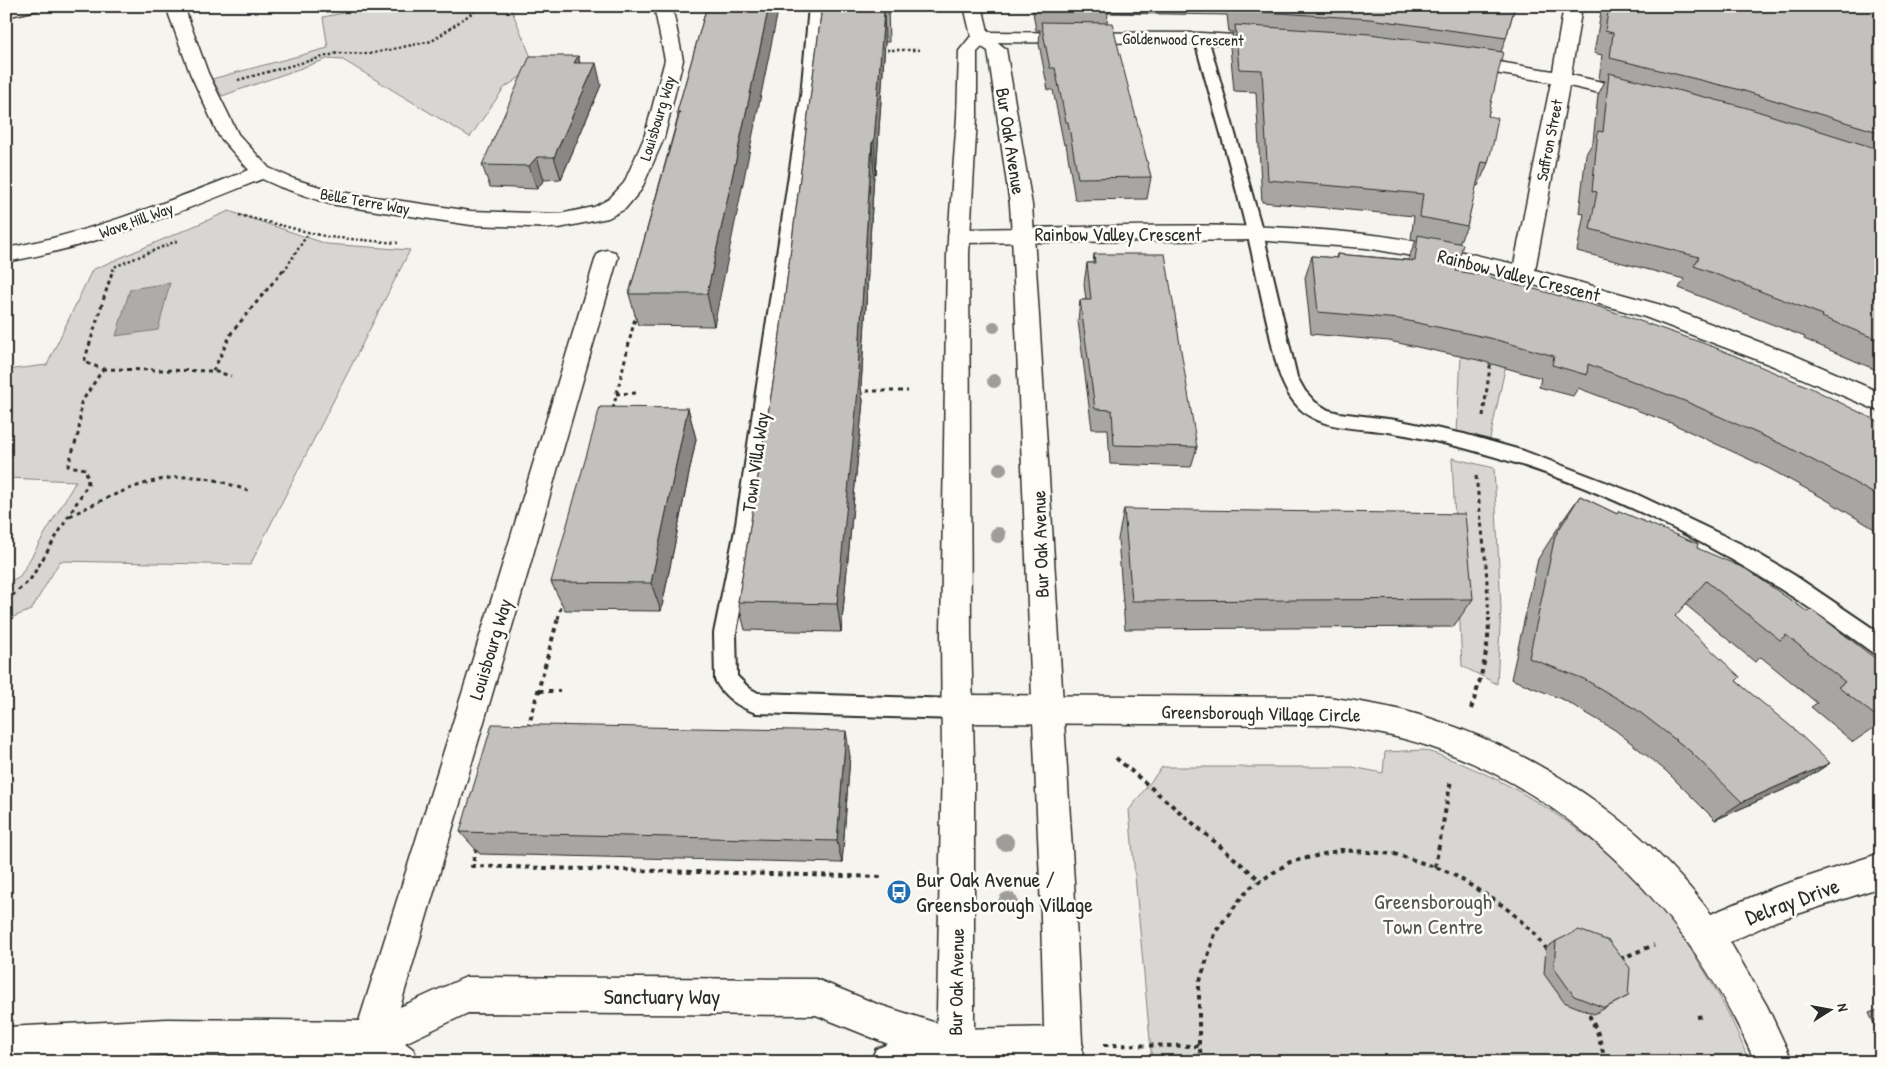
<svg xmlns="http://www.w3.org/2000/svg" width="1887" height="1068" font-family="'Patrick Hand',sans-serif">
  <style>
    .green { fill: #d7d6d2; stroke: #81807e }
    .water { fill: #adaca9; stroke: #797877 }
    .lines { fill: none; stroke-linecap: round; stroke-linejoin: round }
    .lane-casing { stroke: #2b2b2b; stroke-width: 4 }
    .street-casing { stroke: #2b2b2b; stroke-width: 3 }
    .secondary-casing { stroke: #2b2b2b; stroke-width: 3 }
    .path-far2 { stroke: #2b2b2b; stroke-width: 2.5; stroke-dasharray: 2.5 2.5; stroke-linecap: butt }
    .path-far1 { stroke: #2b2b2b; stroke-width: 3; stroke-dasharray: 4 4; stroke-linecap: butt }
    .path { stroke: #2b2b2b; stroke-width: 4; stroke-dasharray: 4.5 4.5; stroke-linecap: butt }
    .lane { fill: #fdfcf7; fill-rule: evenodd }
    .street { fill: #fdfcf7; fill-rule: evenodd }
    .secondary { fill: #fdfcf7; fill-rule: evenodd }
    .tree { fill: #9e9d9a }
    .wall { fill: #a7a6a3; stroke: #2b2b2b }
    .shaded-wall { fill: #888785; stroke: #2b2b2b }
    .building { fill: #c2c1be; stroke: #2b2b2b }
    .labels { text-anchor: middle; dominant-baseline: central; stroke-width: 5; stroke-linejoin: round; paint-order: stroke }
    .far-street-label { font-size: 16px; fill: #2b2b2b; stroke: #fdfcf7 }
    .street-label { font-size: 19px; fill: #2b2b2b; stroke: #fdfcf7 }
    .near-poi-label { font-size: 22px; fill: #2b2b2b; stroke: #fdfcf7; text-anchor: start }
    .near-park-label { font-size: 22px; fill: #565655; stroke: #fdfcf7 }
    .near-street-label { font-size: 22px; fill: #2b2b2b; stroke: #fdfcf7 }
  </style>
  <rect width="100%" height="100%" fill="#f5f4ef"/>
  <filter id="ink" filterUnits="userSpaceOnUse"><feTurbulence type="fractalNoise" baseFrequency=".02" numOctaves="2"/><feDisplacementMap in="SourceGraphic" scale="10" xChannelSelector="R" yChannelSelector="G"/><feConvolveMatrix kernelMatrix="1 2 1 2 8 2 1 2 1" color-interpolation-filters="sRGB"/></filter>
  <g filter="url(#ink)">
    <!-- green -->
    <path class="green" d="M377,6H510L535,67L504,88L470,137L343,60L327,59L222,96L212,79L328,48L323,17Z
      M229,211L327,244L410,250L250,565L60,561L31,610L6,620V584L20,576L76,481L6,478V370L47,365L92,270Z
      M1465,278L1522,290L1489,443L1457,433Z
      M1452,458L1494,468L1501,608L1497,684L1462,666Z
      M1424,750C1513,778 1597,834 1659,904C1667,913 1674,925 1681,935C1708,974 1733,1016 1749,1062H1152L1129,810L1162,767H1352L1383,773L1385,752Z"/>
    <!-- water -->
    <path class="water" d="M170,283L158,330L116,336L130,289Z"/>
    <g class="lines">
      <defs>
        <path id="lane" d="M809,6H821L815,96L755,530L736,633L737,676L749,688L758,693L957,699L965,702L968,709L965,716L957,719L756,713C739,707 723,697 715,680L714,633L735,530L801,96Z
          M1201,34L1208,38L1263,233L1297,377L1305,391L1315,402L1328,410L1339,413L1396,420L1464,434L1524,451L1634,493L1743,545L1794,575L1881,634V655L1873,653C1750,561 1613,487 1464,448C1439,442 1414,436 1388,432C1356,427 1316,431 1294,402C1277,380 1274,352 1268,326C1261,296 1255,266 1248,236C1232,169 1212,104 1194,38Z"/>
        <path id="street" d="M40,6L37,10L6,17V7Z
          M168,6H186L187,15L208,73L238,134L269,168L294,179L333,191L471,211L559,214L594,207L609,199L624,183L644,138L665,60L654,6H672L683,60L664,138L641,190L625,209L608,218L559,228L471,225L330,204L280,187L262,179C178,213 96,246 6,262V248C91,233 169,201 249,170L219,136L190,73L169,15Z
          M1564,6H1582L1571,75L1646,92L1649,96L1646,100L1639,102L1569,86L1535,270L1661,305L1789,353L1881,393V412L1771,365L1645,317L1520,281L1441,261L1366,248L1255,240L959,243L951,241L948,236L951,231L959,229C1094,228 1231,219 1365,234C1415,239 1465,253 1514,264L1551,82L1463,68L1456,66L1454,62L1456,58L1463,56L1553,71Z
          M980,32L1201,33L1268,37L1274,38L1277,42L1274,46L1268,47L1201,43L980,42L974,41L971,37L974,33Z
          M607,250L615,252L618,257L526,579L400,1007L466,977L816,979L877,1004L955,1029L1064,1027L1077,1033L1083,1046L1077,1059L1071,1062H870L876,1049L888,1044L816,1015L468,1013L405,1043L413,1049L419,1062H346L347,1058L167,1055L56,1062H6V1027L167,1019L359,1021L498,579L596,257L599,252Z
          M957,695L1328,697C1362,702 1396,707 1429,718C1539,753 1641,820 1711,914L1773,888L1881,853V887L1776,921L1730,942L1767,1006L1793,1062H1755C1694,919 1578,795 1428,746C1395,735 1362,730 1328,725L957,723L946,719L942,709L946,699Z"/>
        <path id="secondary" d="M964,6H982L989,35L1006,49L1032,205L1034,235L1074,882L1083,1062H1045L1040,882L1012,235L1010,205L988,51L982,47L977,52V117L969,254L971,634L974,758V1062H936L942,758L941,634L947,254L957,117L959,51L971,36Z"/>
      </defs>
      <!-- lane casing -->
      <use href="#lane" class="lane-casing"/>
      <!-- street casing -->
      <use href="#street" class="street-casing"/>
      <!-- secondary casing -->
      <use href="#secondary" class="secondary-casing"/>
      <!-- path-far2 -->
      <path class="path-far2" d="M882,50H919
        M238,80L338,53L369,54L432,41L482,6
        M239,215L328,237L398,243
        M113,271L114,267L179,240
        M284,271L309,232"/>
      <!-- path-far1 -->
      <path class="path-far1" d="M103,369L213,371L231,376
        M213,371L232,332L284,269
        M858,391H908
        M616,394L637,393
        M613,409L636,314
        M1483,416L1491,360
        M1476,476L1486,565L1489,619
        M70,516C110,496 158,471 204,478C221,480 236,487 252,492
        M6,601L30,580L88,484L86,469L68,466L79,431L81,403L103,369L84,362L113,269
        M558,619L563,599"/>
      <!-- path -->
      <path class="path" d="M539,691H560
        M1471,709C1481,679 1489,649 1489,618
        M528,728L558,618
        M1116,758L1261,881
        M477,848L472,866L883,877
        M1435,867L1451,780
        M1620,959L1654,945
        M1585,1007L1597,1031L1606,1062
        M1697,1017L1706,1016
        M1104,1045L1199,1046
        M1203,1062L1199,1046V984L1216,931L1248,889L1290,862L1341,850L1395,854L1435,867L1451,873L1505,907L1533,932L1547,950"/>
      <!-- lane -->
      <use href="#lane" class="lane"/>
      <!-- street -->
      <use href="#street" class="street"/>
      <!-- secondary -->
      <use href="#secondary" class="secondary"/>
    </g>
    <!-- trees -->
    <g class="tree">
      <circle cx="994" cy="327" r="6"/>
      <circle cx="994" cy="381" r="7"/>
      <circle cx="1000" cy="469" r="7"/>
      <circle cx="998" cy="535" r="8"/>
      <circle cx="1005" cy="842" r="9"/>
      <circle cx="1008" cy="902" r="10"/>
    </g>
    <!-- wall -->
    <path class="wall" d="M707,6L714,326L638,325L629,294L678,117L677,112Z
      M822,6H888L889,42H885L876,174H874L861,387L863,401L841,632L745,630L738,602L777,358Z
      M1032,6H1515L1506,38L1501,52L1488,116V163L1478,186L1476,185L1467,226L1459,243L1456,271L1881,423V533L1825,499L1768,468L1671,423L1578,388L1573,396L1539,387L1541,378L1478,360L1389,341L1311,334L1305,278L1312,256L1336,258L1337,254L1408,260L1409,257L1416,240L1411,239L1414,216L1262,202L1256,92L1234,91L1230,47L1233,32H1229L1227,15L1108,13L1107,23L1151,177L1147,199L1075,200L1066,144L1064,145L1053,90H1048L1039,44L1040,30H1036Z
      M1602,6H1881V372L1804,339L1805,337L1679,288L1684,279L1577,251L1584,214L1579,213L1586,154L1593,142L1598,95L1605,81L1599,80L1602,55L1594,53Z
      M578,56L580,63L601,85L561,179L544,180L537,189L490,187L482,165Z
      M1094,254L1197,447L1191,467L1110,464L1108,429H1092L1078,321L1080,300H1086L1084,284L1087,263H1093Z
      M688,408L696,439L661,611L565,610L551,582Z
      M1580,496L1617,514L1619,511L1697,548L1878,669L1881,671V723L1853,742L1811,707L1817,703L1761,657L1755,662L1685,604L1675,616L1736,681L1830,763L1801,782L1715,820L1666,771L1615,730L1564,700L1511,679L1538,559L1563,520Z
      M1124,509L1473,599L1453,627L1125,629L1118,539Z
      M850,756L842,863L480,854L460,832Z
      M1556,941L1628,996L1594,1014L1564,1002L1544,974L1546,948Z
      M1881,1009V1039L1869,1013Z"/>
    <!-- shaded-wall -->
    <path class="shaded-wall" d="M769,6H779L714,326L707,294Z
      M884,11L885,42L876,174L874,142Z
      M578,56L584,78L574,63Z
      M596,63L601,85L561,179L554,157Z
      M872,142L874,174L861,387L863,401L841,632L837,604L858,370Z
      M537,157L544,180L537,189L529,166Z
      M688,408L696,439L661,611L651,583Z
      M846,731L850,756L842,863L837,841Z
      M1830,763L1801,782L1715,820L1742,802Z"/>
    <!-- building -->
    <path class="building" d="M707,6H769L707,294H629L680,112H677Z
      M822,6H888V11H884L874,142H872L858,370H860L837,604L738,602L777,358Z
      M1037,6H1108L1109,8H1038Z
      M1233,6H1515L1506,38L1370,19L1234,10Z
      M1609,6H1881V133L1741,90L1610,58L1613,33L1605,31Z
      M1041,22L1112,23L1151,177L1078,178L1068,122H1066L1055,68H1050Z
      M1235,25L1370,34L1503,52L1488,116L1498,118L1493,144L1488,163L1482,162L1467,226L1420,217L1423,194L1268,180L1262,70L1239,69Z
      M530,56H578L574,63H596L554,157H537L529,166L482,165Z
      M1609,73L1744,107L1881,150V341L1822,317L1823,315L1694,266L1699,257L1590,229L1597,192L1592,191L1598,131L1603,132Z
      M1418,235L1463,244L1456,271L1490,277L1600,307L1714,347L1809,387L1881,423V498L1846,478L1788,447L1687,402L1588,364L1587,375L1552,365L1554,356L1490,338L1399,319L1318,312L1312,256L1337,258V254L1415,261Z
      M1094,254H1165L1197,447L1114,445L1112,410L1095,409L1080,300H1091L1087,263H1095Z
      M600,407L688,408L651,583L551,582Z
      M1580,496L1617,514L1619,511L1698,544L1697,548L1746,569L1808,612L1811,609L1881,663V667L1878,669L1881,671V720L1838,687L1845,682L1786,635L1780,640L1706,581L1675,616L1740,677L1736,681L1794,729L1830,763L1742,802L1690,751L1637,710L1584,679L1529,658L1555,536Z
      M1124,509L1465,514L1473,599L1132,601Z
      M492,724L846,731L837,841L460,832Z
      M1579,930L1609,941L1630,968L1628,996L1605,1008L1574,996L1554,968L1556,941Z"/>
  </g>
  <!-- icons -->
  <defs>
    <symbol id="bus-disc" viewBox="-11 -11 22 22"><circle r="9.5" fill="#1f6fb2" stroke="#fdfcf7"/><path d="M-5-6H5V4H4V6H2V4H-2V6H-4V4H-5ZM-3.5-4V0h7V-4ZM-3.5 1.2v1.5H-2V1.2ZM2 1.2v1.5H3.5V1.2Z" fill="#fff"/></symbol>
  </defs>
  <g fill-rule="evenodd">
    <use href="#bus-disc" x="885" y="878" width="28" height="28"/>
  </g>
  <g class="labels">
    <!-- far-street labels -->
    <g class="far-street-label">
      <text transform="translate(1183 39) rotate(1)">Goldenwood Crescent</text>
      <text transform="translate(657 118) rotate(-73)">Louisbourg Way</text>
      <text transform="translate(1549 140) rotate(-79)">Saffron Street</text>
      <text transform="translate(365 201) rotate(10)">Belle Terre Way</text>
      <text transform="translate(136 220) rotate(-20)">Wave Hill Way</text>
    </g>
    <!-- street labels -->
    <g class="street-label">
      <text transform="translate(1011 141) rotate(81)">Bur Oak Avenue</text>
      <text x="1118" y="234">Rainbow Valley Crescent</text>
      <text transform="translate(1519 275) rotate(14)">Rainbow Valley Crescent</text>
      <text transform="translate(755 462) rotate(-82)">Town Villa Way</text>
      <text transform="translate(1040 544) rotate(-92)">Bur Oak Avenue</text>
      <text transform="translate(490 649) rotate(-73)">Louisbourg Way</text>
      <text transform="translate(1261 713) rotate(1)">Greensborough Village Circle</text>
      <text transform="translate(956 982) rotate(-89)">Bur Oak Avenue</text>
    </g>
    <!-- near-poi labels -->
    <g class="near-poi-label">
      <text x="916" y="879">Bur Oak Avenue /<tspan x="916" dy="25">Greensborough Village</tspan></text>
    </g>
    <!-- near-park labels -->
    <g class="near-park-label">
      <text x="1433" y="901">Greensborough<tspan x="1433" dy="25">Town Centre</tspan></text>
    </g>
    <!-- near-street labels -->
    <g class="near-street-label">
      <text transform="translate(1792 901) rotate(-20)">Delray Drive</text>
      <text x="662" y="996">Sanctuary Way</text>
    </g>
  </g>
  <!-- margin -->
  <rect width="1887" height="1068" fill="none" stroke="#fdfcf7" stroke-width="25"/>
  <rect x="12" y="12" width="1862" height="1043" fill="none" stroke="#2b2b2b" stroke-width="2" filter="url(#ink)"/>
  <!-- north arrow -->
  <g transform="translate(1830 1010) rotate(79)" stroke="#fdfcf7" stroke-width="4" paint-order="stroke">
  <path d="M0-4L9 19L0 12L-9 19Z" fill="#2b2b2b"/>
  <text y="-8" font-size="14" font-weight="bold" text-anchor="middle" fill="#2b2b2b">N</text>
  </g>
</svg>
